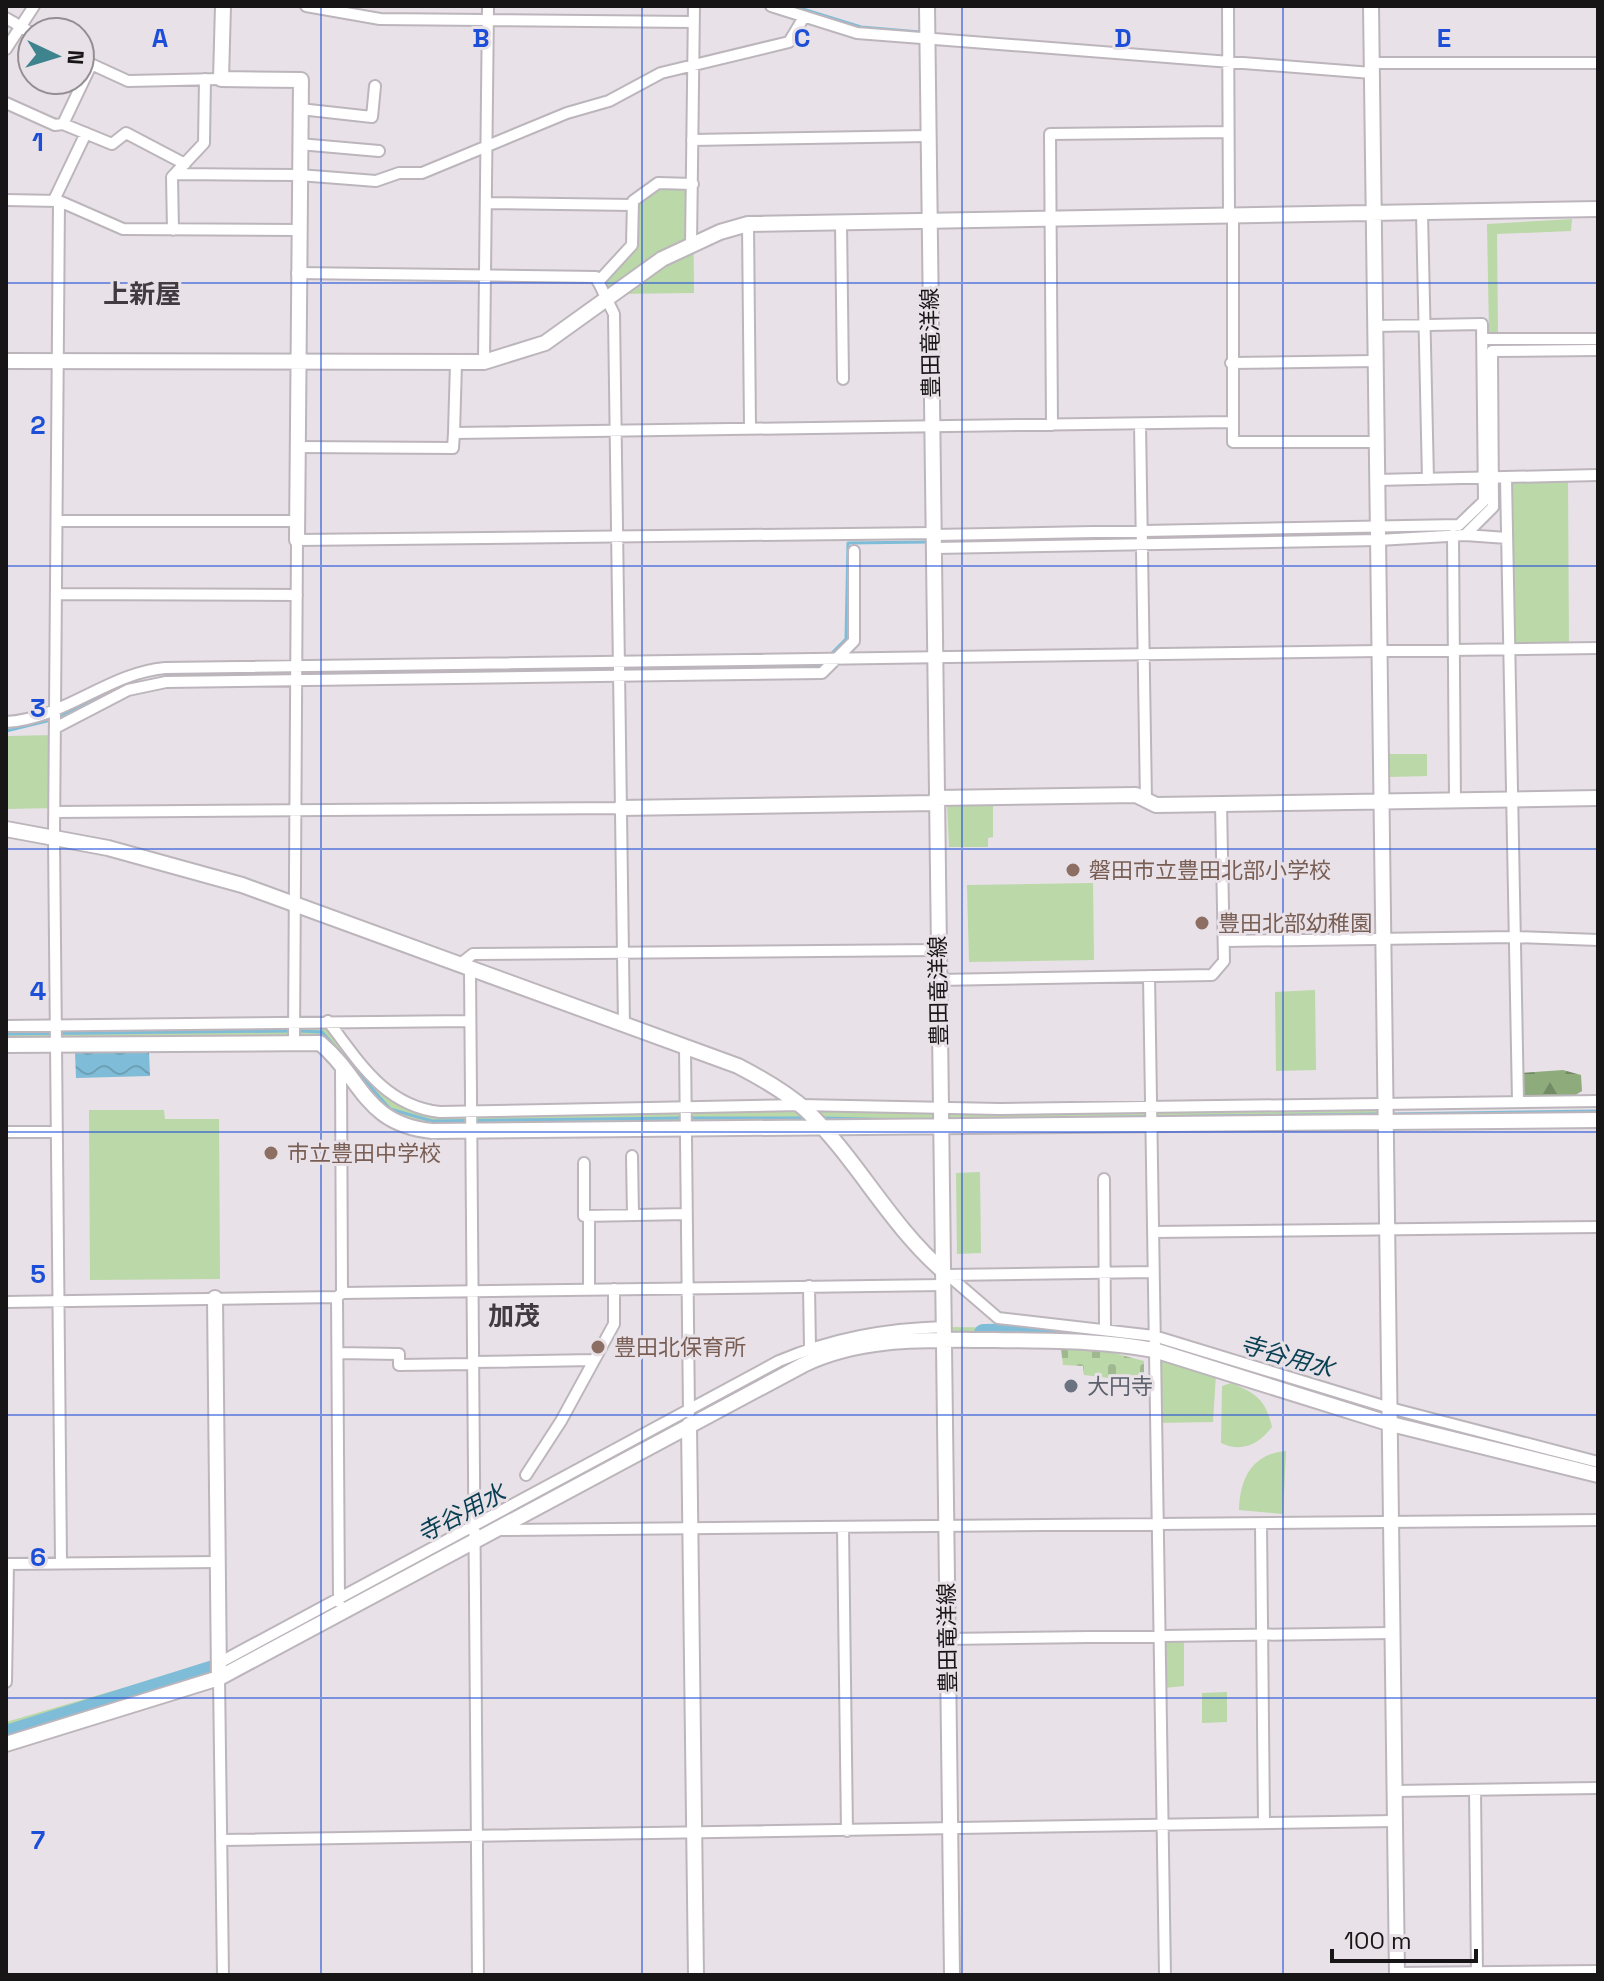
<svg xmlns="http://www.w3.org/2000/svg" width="1604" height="1981" font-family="'Space Grotesk','Noto Sans JP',sans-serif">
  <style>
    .grass { fill: #bbd8a8 }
    .forest { fill: url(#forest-firs) }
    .cemetery { fill: url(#cemetery-stones) }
    .water { fill: url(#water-waves) }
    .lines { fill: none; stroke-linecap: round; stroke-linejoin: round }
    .stream { stroke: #7fbcd7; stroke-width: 3 }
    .river { stroke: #7fbcd7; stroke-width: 18 }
    .street-casing { stroke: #bcb6bc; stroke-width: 14 }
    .secondary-casing { stroke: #bcb6bc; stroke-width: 18 }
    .street { stroke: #fff; stroke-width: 10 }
    .secondary { stroke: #fff; stroke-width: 14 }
    .grid { fill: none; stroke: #1d4ed8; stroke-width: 2; stroke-opacity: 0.55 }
    .education-dot { fill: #8d6e63; stroke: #e8e1e7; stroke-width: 3 }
    .worship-dot { fill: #6b7280; stroke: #e8e1e7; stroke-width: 3 }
    .labels { text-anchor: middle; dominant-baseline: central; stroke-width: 6; stroke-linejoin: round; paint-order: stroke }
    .street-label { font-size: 22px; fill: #181517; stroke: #e8e1e7 }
    .education-label { font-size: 22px; fill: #785e54; stroke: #e8e1e7; text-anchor: start }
    .worship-label { font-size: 22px; fill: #5b616d; stroke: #e8e1e7; text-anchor: start }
    .water-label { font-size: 24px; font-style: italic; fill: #083f52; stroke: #e8e1e7 }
    .quarter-label { font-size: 26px; font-weight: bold; fill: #403b40; stroke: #e8e1e7 }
    .grid-label { font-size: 26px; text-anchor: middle; font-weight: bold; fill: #1d4ed8; stroke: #e8e1e7; stroke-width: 6; stroke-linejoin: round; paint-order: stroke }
  </style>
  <defs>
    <pattern id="forest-firs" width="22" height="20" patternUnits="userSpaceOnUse" patternTransform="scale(2)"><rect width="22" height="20" fill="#8eab7c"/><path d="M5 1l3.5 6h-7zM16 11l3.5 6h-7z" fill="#738a65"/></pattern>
    <pattern id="cemetery-stones" width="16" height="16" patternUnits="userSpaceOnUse" patternTransform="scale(2)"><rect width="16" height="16" fill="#bbd8a8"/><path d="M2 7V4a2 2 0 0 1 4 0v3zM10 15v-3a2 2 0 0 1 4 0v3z" fill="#a0b890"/></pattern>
    <pattern id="water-waves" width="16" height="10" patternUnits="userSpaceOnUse" patternTransform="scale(2)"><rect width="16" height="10" fill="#7fbcd7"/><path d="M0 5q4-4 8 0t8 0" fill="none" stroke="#6da1b8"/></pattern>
  </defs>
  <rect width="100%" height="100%" fill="#e8e1e7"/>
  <!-- grass -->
  <path class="grass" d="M658,183L693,184L694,293L614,294L598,282L636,242L633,205Z
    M1572,219L1571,231L1497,234L1498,333H1489L1487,224Z
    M1568,476L1569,648H1513L1506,479Z
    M55,735V808L6,809V736Z
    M1389,754H1427V776L1389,777Z
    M947,804H993V837L988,838V847H949Z
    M1093,883L1094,960L969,962L967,885Z
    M1315,990L1316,1070L1276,1071L1275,992Z
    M328,1021L380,1086L440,1112L1385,1105L1386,1123L441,1131L395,1123L320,1043L6,1045V1028Z
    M89,1110H164L165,1119H219L220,1279L90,1280Z
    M980,1172L981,1253L957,1254L956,1173Z
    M944,1327L1046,1328L1140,1336L1598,1462V1475L1115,1343L850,1349L795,1369L219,1678L6,1744V1722L219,1660L797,1354Z
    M1157,1354L1216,1374L1213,1422L1158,1423Z
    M1231,1383C1256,1393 1266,1400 1272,1427C1259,1444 1242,1453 1221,1443L1222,1386Z
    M1286,1451L1283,1514L1239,1510C1240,1478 1252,1454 1286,1451Z
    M1165,1641L1184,1642V1686L1164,1688Z
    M1227,1692V1722L1202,1723V1693Z"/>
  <!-- forest -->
  <path class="forest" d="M1563,1070L1581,1075L1582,1091L1566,1101H1524L1518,1093L1520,1073Z"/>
  <!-- cemetery -->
  <path class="cemetery" d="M1061,1349L1106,1351L1144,1361V1385L1109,1387V1378L1084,1375L1083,1366L1063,1365Z"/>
  <!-- water -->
  <path class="water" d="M149,1051L150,1076L76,1078L75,1053Z"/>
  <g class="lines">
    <!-- stream -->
    <path class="stream" d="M793,6L861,27L920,32
      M1387,535L1463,530
      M939,542L1212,538
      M828,657L846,639L848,543L928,542
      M301,672L818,667L823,662
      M161,673L293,672
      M58,717L130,681
      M6,731L51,720
      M299,1031L322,1032L390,1109L432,1121L682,1118
      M6,1034L291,1031
      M1390,1114L1598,1111
      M690,1118H806
      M822,1118L906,1120
      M1058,1118L1382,1114"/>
    <!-- river -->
    <path class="river" d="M983,1333L1070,1332L1133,1337L1379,1411L1584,1465
      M610,1461L788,1364L829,1348
      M6,1734L226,1665L563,1486"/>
    <defs>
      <path id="street" d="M306,6L380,19L693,22
        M771,6L857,33L1372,73
        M1228,6L1229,217
        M6,18L32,33
        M6,49L34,6
        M80,59L128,81L221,79
        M1372,63H1598
        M6,103L55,125L63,124L91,65
        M300,109L372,117L375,86
        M63,124L112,144L126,133L185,164
        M692,140L928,136
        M299,144L379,151
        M176,174L299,175L376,181L399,173H422L567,113L609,101L661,73L789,42L804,17
        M6,200L59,201L123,229L298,230
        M54,200L86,133
        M59,201L54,838L61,1563
        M487,203L633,205
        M1422,213L1428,479
        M1233,218V442H1376
        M841,222L843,379
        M748,224L750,428
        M173,230L172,177L204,143L205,79
        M691,245L694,6
        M297,273L596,277L614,314L624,1026
        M598,282L632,245L633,201L658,183L693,184
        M1483,339H1598
        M484,362L488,6
        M456,363L454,433L1231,422
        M1231,363L1375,361
        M1140,424L1146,802
        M1052,425L1050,134L1228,132
        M297,447L453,448L454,433
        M1506,479L1518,1101
        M1376,480L1598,475
        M57,521H297
        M934,535L1459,525L1484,501L1482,324L1375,326
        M1453,535L1455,801
        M1465,535L1507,538
        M934,548L1378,540L1465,535L1493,507L1492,351L1598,350
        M56,594L297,595
        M6,722C64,719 108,673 165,668L1598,648
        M55,728L128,690L166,682L822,673L854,641V551
        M55,812L620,808
        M1225,941L1514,937L1598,940
        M459,965L473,954L938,950
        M470,970L478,1975
        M1149,976L1165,1975
        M938,980L1212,975L1224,961L1221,803
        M328,1021C359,1062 385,1106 440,1112L800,1105L1000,1109L1598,1101
        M6,1026L470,1021
        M294,1041L297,540L934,533
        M685,1047L689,1413
        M341,1068L342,1293
        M6,1132H57
        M632,1156L633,1215
        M584,1163V1216L686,1214
        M1104,1179L1105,1328
        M1153,1232L1598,1227
        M947,1275L1153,1272
        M948,1275L998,1318L1154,1336L1390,1408L1598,1462
        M809,1286L810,1348
        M589,1290V1216
        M337,1297L339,1602
        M6,1302L337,1297L342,1293L943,1285
        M338,1353L399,1354V1365L473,1364
        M473,1362L594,1360
        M526,1475L561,1421L614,1324V1289
        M1261,1524L1264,1822
        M843,1528L847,1831
        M498,1530L1598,1520
        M6,1564L218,1562
        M947,1639L1392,1633
        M219,1663L779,1361C834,1338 884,1329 944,1327
        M219,1678L223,1975
        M6,1682L8,1564
        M1475,1790L1477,1975
        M1395,1791L1598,1788
        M221,1840L1394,1821
        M1397,1973L1598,1971"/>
      <path id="secondary" d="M223,6L221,79L301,80L297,540
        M927,6L952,1975
        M1371,6L1397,1975
        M6,361L484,362L545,343L662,259L720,232L748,224L1598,209
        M936,798L1136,795L1156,805L1598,798
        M620,808L936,803
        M6,829L108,848L242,885L738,1066C763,1079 786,1092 806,1110C857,1159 889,1224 943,1271
        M6,1045L320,1043C363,1079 364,1124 432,1131L1598,1120
        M215,1298L219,1678
        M689,1425L696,1975
        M6,1744L219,1678L803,1365C862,1336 931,1340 995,1340C1049,1341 1101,1340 1154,1350L1391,1424L1598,1475"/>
    </defs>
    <!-- street casing -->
    <use href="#street" class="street-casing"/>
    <!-- secondary casing -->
    <use href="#secondary" class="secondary-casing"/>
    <!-- street -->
    <use href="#street" class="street"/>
    <!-- secondary -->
    <use href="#secondary" class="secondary"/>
  </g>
  <!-- grid -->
  <path class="grid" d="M321,6V1975M642,6V1975M962,6V1975M1283,6V1975M6,283H1598M6,566H1598M6,849H1598M6,1132H1598M6,1415H1598M6,1698H1598"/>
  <!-- markers -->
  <g class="education-dot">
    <circle cx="1073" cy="870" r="8"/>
    <circle cx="1202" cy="923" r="8"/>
    <circle cx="271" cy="1153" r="8"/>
    <circle cx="598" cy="1347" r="8"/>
  </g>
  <circle class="worship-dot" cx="1071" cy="1386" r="8"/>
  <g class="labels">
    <!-- street labels -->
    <g class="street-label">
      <text transform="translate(930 343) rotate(-91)">豊田竜洋線</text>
      <text transform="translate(938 991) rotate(-91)">豊田竜洋線</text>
      <text transform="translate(947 1638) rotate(-91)">豊田竜洋線</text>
    </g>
    <!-- education labels -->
    <g class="education-label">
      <text x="1089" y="870">磐田市立豊田北部小学校</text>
      <text x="1218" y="923">豊田北部幼稚園</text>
      <text x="287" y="1153">市立豊田中学校</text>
      <text x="614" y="1347">豊田北保育所</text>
    </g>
    <!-- worship labels -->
    <g class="worship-label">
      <text x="1087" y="1386">大円寺</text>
    </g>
    <!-- water labels -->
    <g class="water-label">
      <text transform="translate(1287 1356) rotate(16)">寺谷用水</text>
      <text transform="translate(461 1513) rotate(-28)">寺谷用水</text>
    </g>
    <!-- quarter labels -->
    <g class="quarter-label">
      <text x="142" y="294">上新屋</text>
      <text x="514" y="1316">加茂</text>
    </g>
  </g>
  <g class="grid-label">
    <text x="160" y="47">A</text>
    <text x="481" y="47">B</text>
    <text x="802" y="47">C</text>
    <text x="1123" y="47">D</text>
    <text x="1444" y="47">E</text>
    <text x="38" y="151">1</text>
    <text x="38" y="434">2</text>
    <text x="38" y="717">3</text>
    <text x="38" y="1000">4</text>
    <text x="38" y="1283">5</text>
    <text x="38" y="1566">6</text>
    <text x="38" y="1849">7</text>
  </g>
  <!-- border -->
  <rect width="1604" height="1981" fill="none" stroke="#181517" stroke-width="16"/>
  <!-- north arrow -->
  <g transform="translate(56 56) rotate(94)"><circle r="38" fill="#e8e1e7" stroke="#958f94" stroke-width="2"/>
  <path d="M0-6L14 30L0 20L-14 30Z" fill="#3d848e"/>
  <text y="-12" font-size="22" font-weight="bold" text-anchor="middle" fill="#181517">N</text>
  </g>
  <!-- scale -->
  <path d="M1332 1949v12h144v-12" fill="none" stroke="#181517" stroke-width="4"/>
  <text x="1344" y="1949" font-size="24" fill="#181517" stroke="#e8e1e7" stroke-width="6" paint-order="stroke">100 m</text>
</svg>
